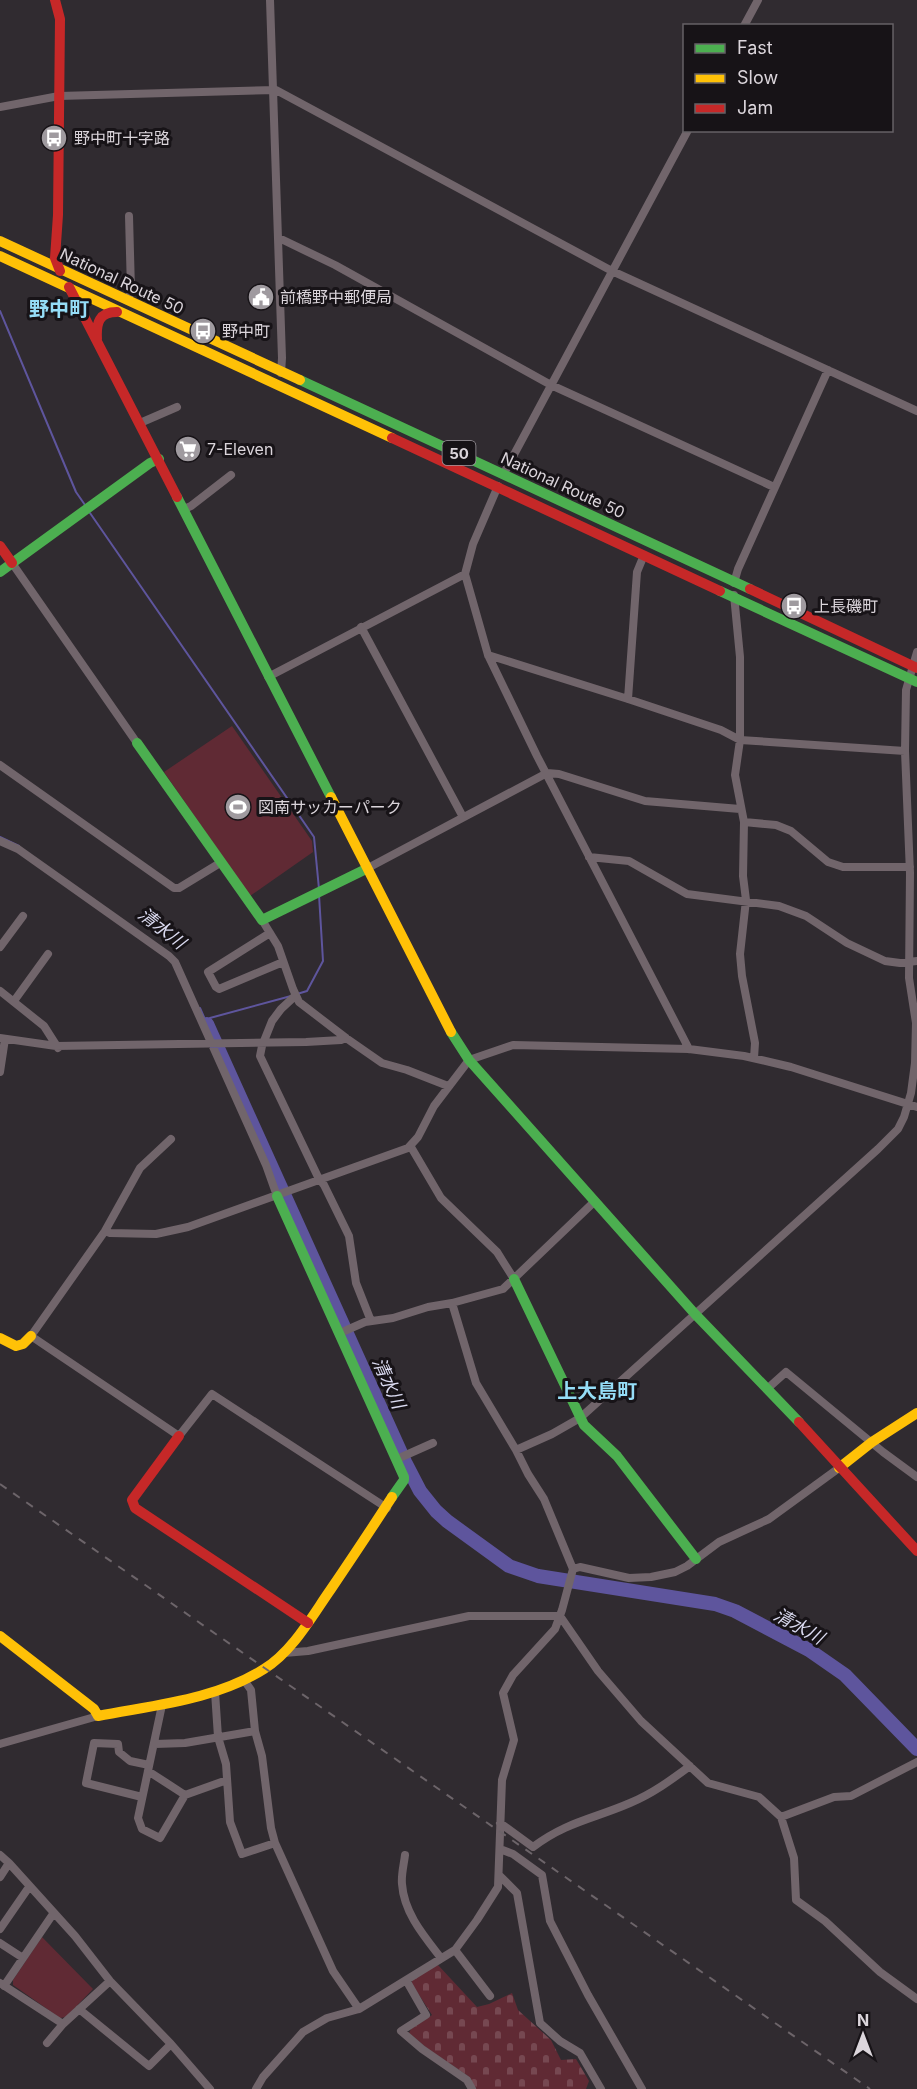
<svg xmlns="http://www.w3.org/2000/svg" width="917" height="2089" font-family="Inter,'Noto Sans JP',sans-serif">
  <style>
    .cemetery { fill: url(#cemetery-stones) }
    .park { fill: #602a34 }
    .lines { fill: none; stroke-linecap: round; stroke-linejoin: round }
    .stream { stroke: #5e559d; stroke-width: 2 }
    .river { stroke: #5e559d; stroke-width: 14 }
    .street { stroke: #71656b; stroke-width: 8 }
    .fast { stroke: #4caf50; stroke-width: 10 }
    .slow { stroke: #ffc107; stroke-width: 10 }
    .jam { stroke: #c62828; stroke-width: 10 }
    .rail { stroke: #6c6469; stroke-width: 2; stroke-dasharray: 8 8; stroke-linecap: butt }
    .labels { text-anchor: middle; dominant-baseline: central; stroke-width: 6; stroke-linejoin: round; paint-order: stroke }
    .shield { fill: #171317; stroke: #a09ba0; stroke-width: 1.5 }
    .shield-label { font-size: 15px; font-weight: bold; fill: #dbd5db }
    .poi-label { font-size: 16px; fill: #dbd5db; stroke: #171317; text-anchor: start }
    .street-label { font-size: 16px; fill: #dbd5db; stroke: #171317 }
    .water-label { font-size: 18px; font-style: italic; fill: #dadaf0; stroke: #171317 }
    .quarter-label { font-size: 20px; font-weight: bold; fill: #95ddf7; stroke: #171317 }
  </style>
  <defs>
    <pattern id="cemetery-stones" width="16" height="16" patternUnits="userSpaceOnUse" patternTransform="scale(1.5)"><rect width="16" height="16" fill="#602a34"/><path d="M2 7V4a2 2 0 0 1 4 0v3zM10 15v-3a2 2 0 0 1 4 0v3z" fill="#764851"/></pattern>
  </defs>
  <rect width="100%" height="100%" fill="#302b30"/>
  <!-- cemetery -->
  <path class="cemetery" d="M438,1965L477,2007L489,2004L512,1993L518,2010L551,2040L561,2060L576,2059L589,2081L586,2089H476L468,2076L428,2049L409,2033L411,2029L432,2015L412,1984V1979Z"/>
  <!-- park -->
  <path class="park" d="M232,726L312,841L313,852L250,896L164,772Z
    M42,1937L93,1989L66,2017L60,2018L13,1985V1980Z"/>
  <g class="lines">
    <!-- stream -->
    <path class="stream" d="M0,311L76,492L85,505
      M90,513L314,837L319,889
      M0,837L19,846
      M297,994L307,991L323,961L319,895
      M200,1008L207,1024L210,1018L291,996"/>
    <!-- river -->
    <path class="river" d="M207,1024L405,1462L420,1491L436,1511L447,1521L509,1566L538,1576L715,1604L735,1611L809,1650L845,1675L917,1749"/>
    <!-- street -->
    <path class="street" d="M270,0L282,358L281,373
      M744,26L758,0
      M0,107L59,96L276,90L612,271L917,411
      M279,238L335,265L551,385L774,487
      M128,300L131,290L129,216
      M140,423L177,407
      M503,475L688,130
      M498,486L473,544L465,574L488,655L537,756L689,1049
      M184,509L191,506L231,475
      M12,563L137,743
      M734,583L738,569L828,370
      M734,595L740,657V740L735,775L744,822L743,876L746,900L740,954L742,976L755,1043L754,1058
      M361,627L463,817
      M488,655L628,699L721,730L740,740L905,751
      M268,677L465,574
      M628,699L637,572L644,555
      M0,765L174,888H179L220,863
      M744,822L776,825L791,831L828,862L843,867H910
      M0,841L18,849L169,956L175,962L266,1165L277,1196
      M589,857L629,861L687,894L779,906L806,916L847,943L885,961L900,963L917,961
      M366,869L547,773L559,774L645,801L740,809
      M262,920L278,946L293,989L299,1002L346,1038L382,1063L407,1070L448,1086
      M270,933L208,972L216,987L219,989L283,962
      M0,947L23,916
      M0,991L44,1026L58,1048
      M295,996L281,1009L272,1021L262,1046L260,1056L318,1177L324,1185L349,1236L356,1283L371,1321
      M14,1001L48,954
      M0,1038L56,1046L306,1042L341,1040L346,1038
      M0,1072L5,1039
      M171,1139L140,1168L105,1231L31,1336L179,1436L212,1394L387,1508
      M411,1147L441,1198L497,1252L514,1279
      M105,1231L110,1233L156,1234L188,1227L408,1148L418,1137L434,1106L469,1060L513,1045L689,1049L744,1056L791,1067L917,1107
      M340,1333L365,1322L393,1318L428,1307L452,1303L503,1289L594,1202
      M767,1389L786,1372L883,1452L917,1477
      M516,1450L552,1434L580,1418L878,1149L898,1129L904,1117L911,1093L915,1063L916,1023L909,978L910,873L905,751L906,690L917,652
      M397,1459L433,1443
      M573,1569L580,1567L629,1578L651,1577L675,1572L687,1566L719,1542L769,1519L839,1468
      M560,1616L598,1671L641,1721L708,1783L759,1797L781,1817L794,1858L796,1900L825,1921L880,1972L917,1999
      M284,1653L308,1651L469,1616H560
      M244,1680L251,1690L255,1731L262,1756L271,1828L275,1843L333,1971L359,2009
      M215,1692L218,1737L226,1764L230,1822L242,1854L275,1843
      M162,1705L138,1818L142,1829L160,1838L185,1795L227,1780
      M0,1744L98,1716
      M155,1744L185,1743L255,1731
      M148,1771L185,1795
      M142,1797L86,1783L94,1743L118,1744L119,1752L130,1761L149,1765
      M781,1817L834,1797L851,1796L917,1762
      M500,1823L533,1847C566,1822 593,1819 630,1803C652,1794 671,1780 690,1766
      M500,1849L513,1854L542,1875L550,1921L588,1995L642,2089
      M0,1855L9,1863L75,1936L110,1981L171,2044L210,2089
      M405,1855C404,1864 401,1875 402,1884C404,1913 424,1936 441,1958
      M499,1875L517,1893L540,2023L560,2041L580,2053L601,2089
      M0,1877L9,1863
      M0,1929L29,1887
      M0,1943L23,1958
      M455,1950L490,1996
      M406,1980L426,2015L401,2031L422,2049L467,2080L472,2089
      M0,1983L63,2024L110,1981
      M4,1986L53,1914
      M79,2009L149,2066L171,2044
      M47,2043L63,2024
      M256,2089L263,2077L303,2032L327,2018L359,2009L455,1950L477,1920L498,1887L502,1780L514,1740L503,1693L513,1675L555,1629L562,1610L573,1569L544,1499L528,1474L516,1450L476,1383L452,1303"/>
    <!-- fast -->
    <path class="fast" d="M300,380L750,589
      M177,497L331,797
      M0,572L150,463L159,459
      M720,591L917,682
      M137,743L262,920L366,869
      M451,1032L469,1060L695,1314L799,1422
      M277,1196L404,1477V1480L392,1497
      M514,1279L584,1425L617,1456L696,1559"/>
    <!-- slow -->
    <path class="slow" d="M0,241L300,380
      M0,256L392,438
      M331,797L451,1032
      M0,1338L16,1346L23,1344L31,1336
      M839,1468L872,1442L917,1413
      M0,1636L94,1709L98,1716C154,1705 215,1700 264,1669C293,1651 312,1616 331,1589C352,1558 372,1528 392,1497"/>
    <!-- jam -->
    <path class="jam" d="M55,0L60,19L58,215L55,258L60,271
      M69,287L177,497
      M97,339C96,323 99,312 117,312
      M392,438L720,591
      M0,546L12,563
      M750,589L917,668
      M799,1422L917,1551
      M179,1436L132,1500L135,1508L308,1623"/>
    <!-- rail -->
    <path class="rail" d="M0,1484L870,2089"/>
  </g>
  <!-- icons -->
  <defs>
    <symbol id="bus-disc" viewBox="-11 -11 22 22"><circle r="9.5" fill="#9f9a9f" stroke="#171317"/><path d="M-5-6H5V4H4V6H2V4H-2V6H-4V4H-5ZM-3.5-4V0h7V-4ZM-3.5 1.2v1.5H-2V1.2ZM2 1.2v1.5H3.5V1.2Z" fill="#fff"/></symbol>
    <symbol id="civic-disc" viewBox="-11 -11 22 22"><circle r="9.5" fill="#9f9a9f" stroke="#171317"/><path d="M-.6-6.5H3V-4.5H.6V-3L4-1V1h2V6H-6V1h2V-1L-.6-3ZM-1.2 2.5V6h2.4V2.5Z" fill="#fff"/></symbol>
    <symbol id="supermarket-disc" viewBox="-11 -11 22 22"><circle r="9.5" fill="#9f9a9f" stroke="#171317"/><path d="M-6-5.5h2.5l.6 2H6L4.5 2H-2.5L-4.4-4H-6ZM-1.5 3.2a1.3 1.3 0 1 0 .1 0ZM3 3.2a1.3 1.3 0 1 0 .1 0Z" fill="#fff"/></symbol>
    <symbol id="stadium-disc" viewBox="-11 -11 22 22"><circle r="9.5" fill="#9f9a9f" stroke="#171317"/><path d="M0-5a6.5 5 0 1 0 0 10a6.5 5 0 1 0 0-10ZM-3.5-1.8h7v3.6h-7Z" fill="#fff"/></symbol>
  </defs>
  <g fill-rule="evenodd">
    <use href="#bus-disc" x="39" y="123" width="30" height="30"/>
    <use href="#civic-disc" x="246" y="282" width="30" height="30"/>
    <use href="#bus-disc" x="188" y="316" width="30" height="30"/>
    <use href="#supermarket-disc" x="173" y="434" width="30" height="30"/>
    <use href="#bus-disc" x="779" y="591" width="30" height="30"/>
    <use href="#stadium-disc" x="223" y="792" width="30" height="30"/>
  </g>
  <g class="labels">
    <!-- shield labels -->
    <rect class="shield" x="442.5" y="441" width="33" height="24" rx="4.5"/>
    <g class="shield-label">
      <text x="459" y="453">50</text>
    </g>
    <!-- poi labels -->
    <g class="poi-label">
      <text x="74" y="138">野中町十字路</text>
      <text x="280" y="297">前橋野中郵便局</text>
      <text x="222" y="331">野中町</text>
      <text x="207" y="449">7-Eleven</text>
      <text x="814" y="606">上長磯町</text>
      <text x="258" y="807">図南サッカーパーク</text>
    </g>
    <!-- street labels -->
    <g class="street-label">
      <text transform="translate(122 281) rotate(25)">National Route 50</text>
      <text transform="translate(563 485) rotate(25)">National Route 50</text>
    </g>
    <!-- water labels -->
    <g class="water-label">
      <text transform="translate(162 928) rotate(38)">清水川</text>
      <text transform="translate(389 1383) rotate(66)">清水川</text>
      <text transform="translate(799 1626) rotate(29)">清水川</text>
    </g>
    <!-- quarter labels -->
    <g class="quarter-label">
      <text x="59" y="309">野中町</text>
      <text x="597" y="1391">上大島町</text>
    </g>
  </g>
  <!-- legend -->
  <rect x="683" y="24" width="210" height="108" fill="#171317" stroke="#656165" stroke-width="1.5"/>
  <rect x="695" y="44" width="30" height="9" fill="#4caf50" stroke="#656165" stroke-width="1.5"/>
  <text x="737" y="54" font-size="18" fill="#dbd5db">Fast</text>
  <rect x="695" y="74" width="30" height="9" fill="#ffc107" stroke="#656165" stroke-width="1.5"/>
  <text x="737" y="84" font-size="18" fill="#dbd5db">Slow</text>
  <rect x="695" y="104" width="30" height="9" fill="#c62828" stroke="#656165" stroke-width="1.5"/>
  <text x="737" y="114" font-size="18" fill="#dbd5db">Jam</text>
  <!-- north arrow -->
  <g transform="translate(863 2035)" stroke="#171317" stroke-width="4.5" paint-order="stroke">
  <path d="M0-4.5L10 22L0 15L-10 22Z" fill="#dbd5db"/>
  <text y="-9" font-size="16" font-weight="bold" text-anchor="middle" fill="#dbd5db">N</text>
  </g>
</svg>
